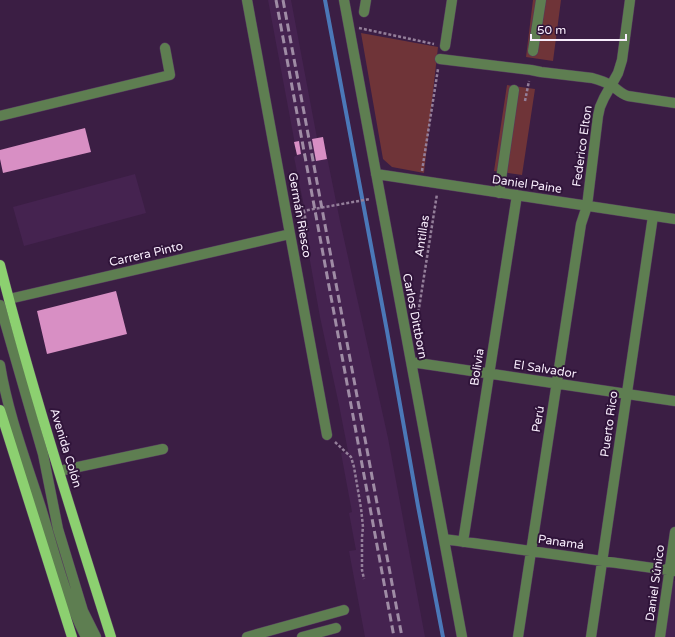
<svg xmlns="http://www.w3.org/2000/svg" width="675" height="637" font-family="'Varela Round',sans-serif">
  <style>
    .built { fill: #452350 }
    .green { fill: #6f3438 }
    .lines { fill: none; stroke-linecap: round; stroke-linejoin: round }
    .stream { stroke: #4b78b8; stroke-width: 4 }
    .building { fill: #d88fc4 }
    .minor-casing { stroke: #553b5e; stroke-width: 11 }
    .major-casing { stroke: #553b5e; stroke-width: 11 }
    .path { stroke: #947f9a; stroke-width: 2.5; stroke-dasharray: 3 2; stroke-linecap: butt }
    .minor { stroke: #5e7e51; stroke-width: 10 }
    .major { stroke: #8cd070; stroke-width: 10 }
    .rail { stroke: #9f8ca5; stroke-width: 3; stroke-dasharray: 8 4; stroke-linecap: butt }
    .labels { text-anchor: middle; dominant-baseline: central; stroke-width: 4; stroke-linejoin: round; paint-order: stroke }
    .street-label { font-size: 12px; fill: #f8edfc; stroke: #30143a }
  </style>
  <rect width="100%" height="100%" fill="#3b1e44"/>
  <!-- built -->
  <path class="built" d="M268,0H291L317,138L323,137L340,221L388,438L425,637H365L349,551L356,550L349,513L352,512L341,453L348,451L339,405L320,317L304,227L308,226L294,157L297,155Z
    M135,174L146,213L24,246L13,207Z
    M671,580L675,581V637H662Z"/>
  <!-- green -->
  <path class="green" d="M533,0H561L553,61L526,57Z
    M361,33L438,47L424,173L392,167L383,159Z
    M507,85L535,89L522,175L494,171Z"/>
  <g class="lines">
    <!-- stream -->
    <path class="stream" d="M325,0L387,331L418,506L443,637"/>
  </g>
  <!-- building -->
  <path class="building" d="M85,128L91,152L3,173L0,159V150Z
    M323,137L327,159L316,161L312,139Z
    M299,141L301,154L297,155L294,142Z
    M116,291L127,334L47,354L37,311Z"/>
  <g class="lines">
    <defs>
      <path id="minor" d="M247,0L327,435
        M344,0L462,637
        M364,12L366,0
        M445,46L452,0
        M533,51L541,0
        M440,59L531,70L541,72L592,78C599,80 605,82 611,85C617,89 621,94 628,96L675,103
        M0,116L170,75L165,48
        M376,174L675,219
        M499,193L514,90
        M9,299L290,234
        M0,305L43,454L58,529L83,611L96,637
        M411,362L675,401
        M0,365C8,414 26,461 41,508C54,551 65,597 86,637
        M59,471L163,449
        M444,539L675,571
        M463,542L517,195
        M247,637L344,610
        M302,637L336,628
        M518,637L581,224L587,206L598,116L600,107L604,98L618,73L622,60L630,0
        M591,637L653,216
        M660,637L675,532"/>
      <path id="major" d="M0,265C32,390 72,514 111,637
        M0,410L72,637"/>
    </defs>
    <!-- minor casing -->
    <use href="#minor" class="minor-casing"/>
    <!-- major casing -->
    <use href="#major" class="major-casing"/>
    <!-- path -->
    <path class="path" d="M359,28L434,44
      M525,101L529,81
      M422,171L438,69
      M301,211L304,228H307L304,211
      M297,212L370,199
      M416,327L437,194
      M335,442L351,457L354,467L361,508L363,527L362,537V570L364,579"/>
    <!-- minor -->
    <use href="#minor" class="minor"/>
    <!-- major -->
    <use href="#major" class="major"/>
    <!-- rail -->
    <path class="rail" d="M276,0L394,637
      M283,0L402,637"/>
  </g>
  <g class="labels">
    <!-- street labels -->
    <g class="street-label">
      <text transform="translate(582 146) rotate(-82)">Federico Elton</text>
      <text transform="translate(527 184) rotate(8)">Daniel Paine</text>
      <text transform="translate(300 215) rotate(80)">Germán Riesco</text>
      <text transform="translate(422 236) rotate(-81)">Antillas</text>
      <text transform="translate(146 254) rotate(-13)">Carrera Pinto</text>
      <text transform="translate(415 316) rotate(79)">Carlos Dittborn</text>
      <text transform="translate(477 367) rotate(-81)">Bolivia</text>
      <text transform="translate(545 369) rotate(9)">El Salvador</text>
      <text transform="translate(538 419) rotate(-81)">Perú</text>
      <text transform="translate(609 424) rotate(-82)">Puerto Rico</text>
      <text transform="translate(66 448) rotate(73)">Avenida Colón</text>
      <text transform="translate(561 542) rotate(8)">Panamá</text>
      <text transform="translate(655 583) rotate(-82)">Daniel Súnico</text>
    </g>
  </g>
  <!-- scale -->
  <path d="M531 34v6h95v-6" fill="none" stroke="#f8edfc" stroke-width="2"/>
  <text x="537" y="34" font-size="12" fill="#f8edfc" stroke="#30143a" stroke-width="3" paint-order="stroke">50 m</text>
</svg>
